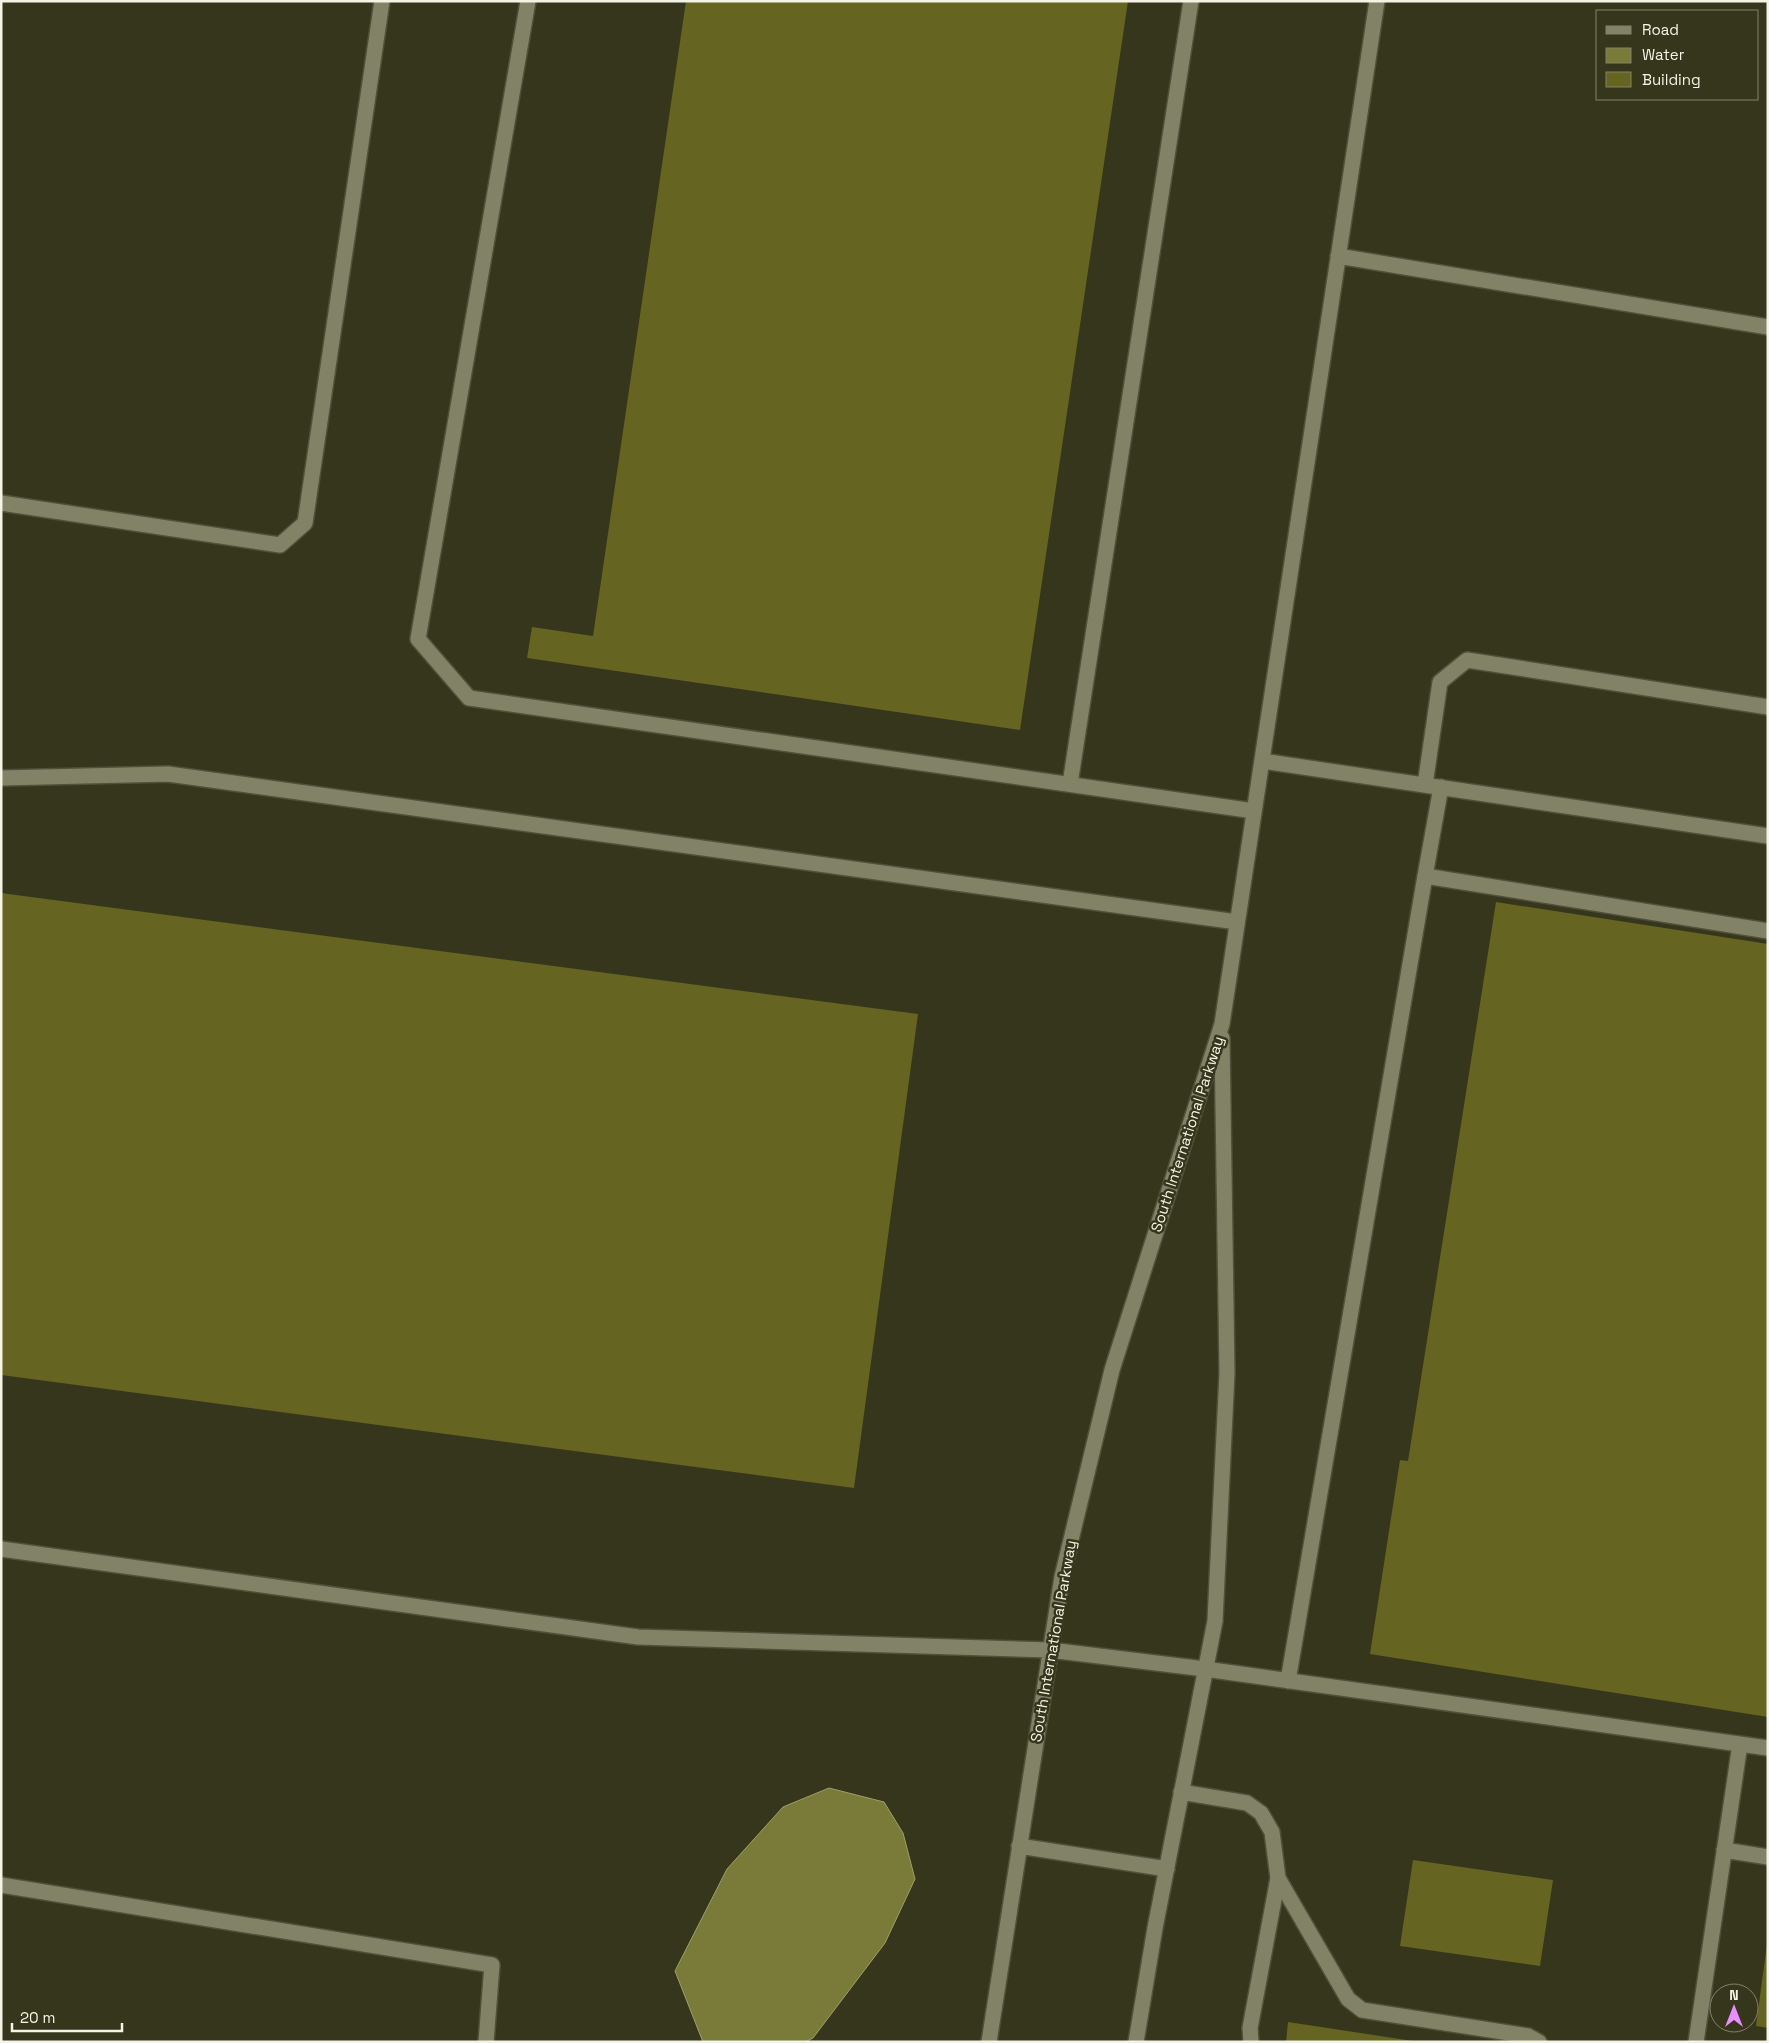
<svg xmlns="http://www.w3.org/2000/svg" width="1769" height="2043" font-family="'Space Grotesk',sans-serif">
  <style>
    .water { fill: #7a7b38; stroke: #9e9f6c }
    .building { fill: #656420 }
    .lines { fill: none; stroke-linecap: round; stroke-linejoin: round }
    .minor-casing { stroke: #51513b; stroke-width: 18 }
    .minor { stroke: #828366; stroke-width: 15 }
    .labels { text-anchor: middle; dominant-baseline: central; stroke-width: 5; stroke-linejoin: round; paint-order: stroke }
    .street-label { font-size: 15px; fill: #f3f4e4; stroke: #36361d }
  </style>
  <rect width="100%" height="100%" fill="#36361d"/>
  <!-- water -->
  <path class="water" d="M829,1788L884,1802L903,1833L915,1879L885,1943L813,2038L805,2042H703L675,1971L727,1869L783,1807Z"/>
  <!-- building -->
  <path class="building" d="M686,1H1128L1020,730L527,658L532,627L593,636Z
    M1,893L918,1014L854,1488L1,1375Z
    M1496,902L1768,944V1717L1370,1654L1400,1460L1408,1461Z
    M1413,1860L1553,1880L1540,1966L1400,1946Z
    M1767,1944H1768V2028L1756,2026Z
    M1288,2022L1413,2041V2042H1286Z"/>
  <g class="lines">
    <defs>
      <path id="minor" d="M528,1L418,639L469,698L1254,811
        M1338,256L1768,327
        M1,503L280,545L305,523L382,1
        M1262,761L1768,836
        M1,778L168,774L1237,922
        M1070,784L1191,1
        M1425,785L1440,682L1467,660L1768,707
        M1441,787L1425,876L1768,931
        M1,1549L638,1637L1050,1650L1205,1669L1768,1748
        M1288,1681L1425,876
        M1181,1792L1247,1803L1261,1813L1272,1832L1278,1878L1250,2028L1251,2042
        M1019,1846L1167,1869
        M1724,1850L1768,1857
        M1278,1878L1348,1999L1362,2010L1528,2036L1539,2042
        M1,1885L492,1965L486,2042
        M989,2042L1062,1577L1112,1370L1222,1024L1377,1
        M1136,2042L1155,1928L1215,1621L1227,1373L1222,1038
        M1696,2042L1740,1744"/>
    </defs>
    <!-- minor casing -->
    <use href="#minor" class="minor-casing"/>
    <!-- minor -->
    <use href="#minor" class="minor"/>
  </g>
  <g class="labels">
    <!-- street labels -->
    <g class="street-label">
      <text transform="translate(1187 1134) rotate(-72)">South International Parkway</text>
      <text transform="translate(1053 1641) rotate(-80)">South International Parkway</text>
    </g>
  </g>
  <!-- border -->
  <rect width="1769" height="2043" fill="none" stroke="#f3f4e4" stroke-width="5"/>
  <!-- legend -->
  <rect x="1596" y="10" width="162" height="90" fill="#36361d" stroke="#82826d"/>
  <rect x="1606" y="26" width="25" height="8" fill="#828366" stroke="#82826d"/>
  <text x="1642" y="35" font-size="15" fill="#f3f4e4">Road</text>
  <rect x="1606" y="48" width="25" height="15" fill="#7a7b38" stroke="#82826d"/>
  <text x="1642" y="60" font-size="15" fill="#f3f4e4">Water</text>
  <rect x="1606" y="72" width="25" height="15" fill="#656420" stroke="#82826d"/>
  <text x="1642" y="85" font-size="15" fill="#f3f4e4">Building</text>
  <!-- north arrow -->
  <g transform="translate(1734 2008)"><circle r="24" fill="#36361d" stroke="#82826d"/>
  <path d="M0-4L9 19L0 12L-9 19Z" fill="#e88eff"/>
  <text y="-8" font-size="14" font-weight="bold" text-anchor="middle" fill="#f3f4e4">N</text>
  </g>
  <!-- scale -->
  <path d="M12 2023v8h110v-8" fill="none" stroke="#f3f4e4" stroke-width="2.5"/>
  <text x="20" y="2023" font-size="15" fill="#f3f4e4" stroke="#36361d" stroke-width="4" paint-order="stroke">20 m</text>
</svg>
